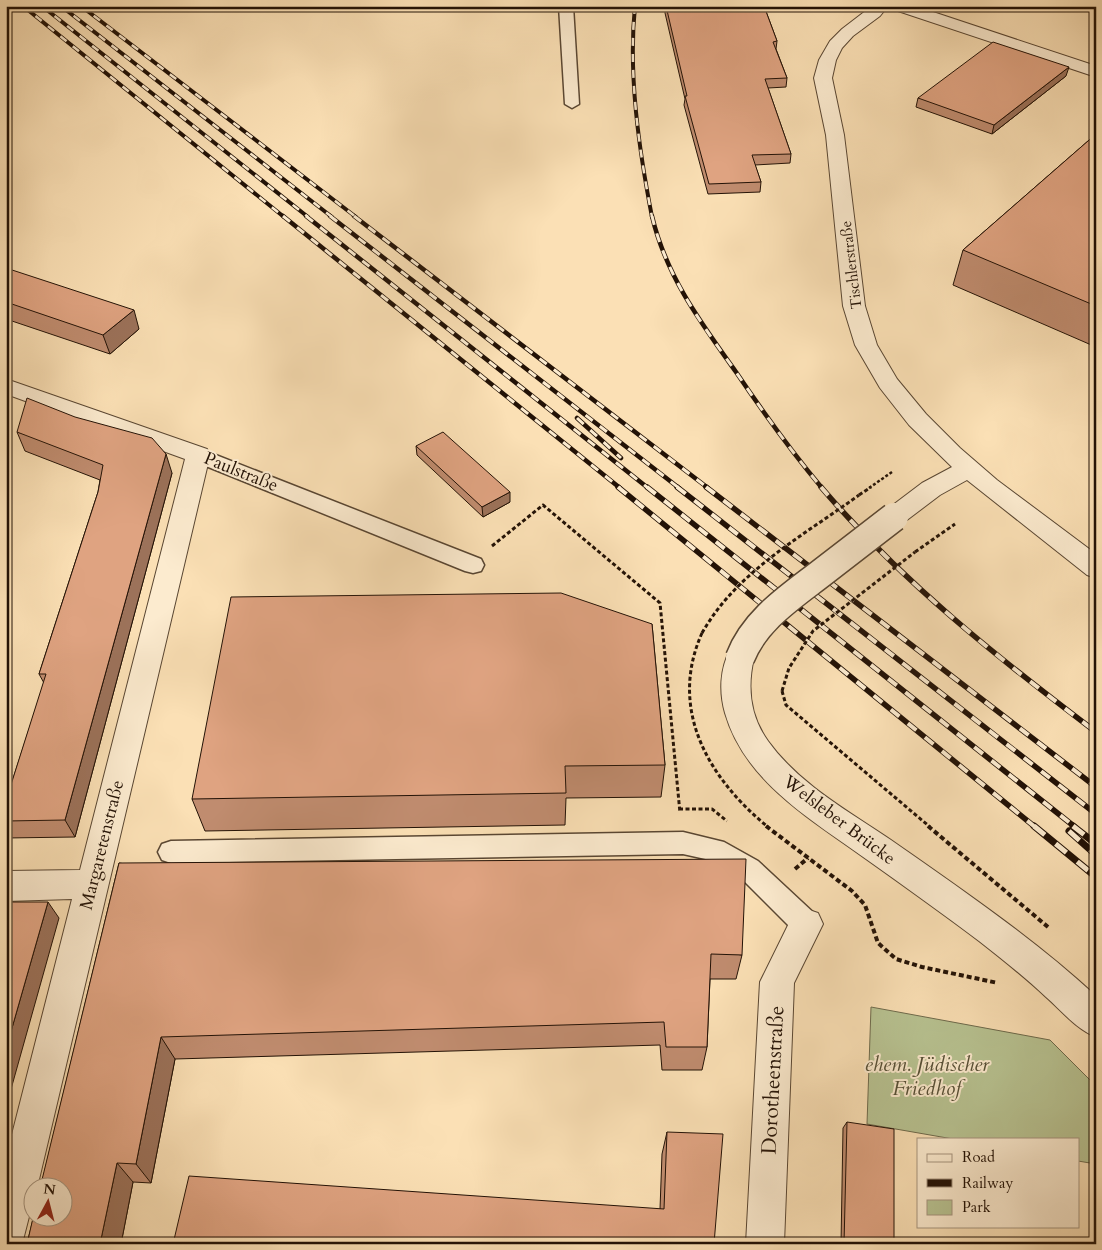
<svg xmlns="http://www.w3.org/2000/svg" width="1102" height="1250" font-family="Cardo,serif">
  <style>
    .green { fill: #b8c392; stroke: #6e6a4c }
    .lines { fill: none; stroke-linecap: round; stroke-linejoin: round }
    .service-casing { stroke: #594632; stroke-width: 3 }
    .minor-casing { stroke: #594632; stroke-width: 2 }
    .tertiary-casing { stroke: #594632; stroke-width: 2 }
    .path-far2 { stroke: #231206; stroke-width: 2.5; stroke-dasharray: 3 2; stroke-linecap: butt }
    .path-far1 { stroke: #231206; stroke-width: 3; stroke-dasharray: 4 2.5; stroke-linecap: butt }
    .path { stroke: #231206; stroke-width: 4; stroke-dasharray: 5 3; stroke-linecap: butt }
    .service { fill: #fcebcf; fill-rule: evenodd }
    .minor { fill: #fcebcf; fill-rule: evenodd }
    .tertiary { fill: #fcebcf; fill-rule: evenodd }
    .rail-far3-casing { stroke: #231206; stroke-width: 4 }
    .rail-far2-casing { stroke: #231206; stroke-width: 4.5 }
    .rail-far1-casing { stroke: #231206; stroke-width: 5.5 }
    .rail-casing { stroke: #231206; stroke-width: 7 }
    .rail-far3 { stroke: #fcebcf; stroke-width: 2.5; stroke-dasharray: 8; stroke-linecap: butt }
    .rail-far2 { stroke: #fcebcf; stroke-width: 3; stroke-dasharray: 9; stroke-linecap: butt }
    .rail-far1 { stroke: #fcebcf; stroke-width: 4; stroke-dasharray: 11; stroke-linecap: butt }
    .rail { stroke: #fcebcf; stroke-width: 5; stroke-dasharray: 14; stroke-linecap: butt }
    .tertiary-bridge-casing { stroke: #594632; stroke-width: 31; stroke-linecap: butt }
    .path-bridge { stroke: #231206; stroke-width: 3; stroke-dasharray: 4 2.5; stroke-linecap: butt }
    .tertiary-bridge { stroke: #fcebcf; stroke-width: 28 }
    .wall { fill: #c08c6f; stroke: #231206 }
    .shaded-wall { fill: #9c725a; stroke: #231206 }
    .building { fill: #dfa381; stroke: #231206 }
    .labels { text-anchor: middle; dominant-baseline: central; stroke-width: 4; stroke-linejoin: round; paint-order: stroke }
    .far-street-label { font-size: 15px; fill: #231206; stroke: #fcebcf }
    .street-label { font-size: 18px; fill: #231206; stroke: #fcebcf }
    .near-park-label { font-size: 21px; font-style: italic; fill: #575037; stroke: #fcebcf }
    .near-street-label { font-size: 21px; fill: #231206; stroke: #fcebcf }
  </style>
  <rect width="100%" height="100%" fill="#fbe0b5"/>
  <filter id="stains"><feTurbulence type="fractalNoise" baseFrequency=".004" numOctaves="4"/><feColorMatrix values="0 0 0 0 .2 0 0 0 0 .09 0 0 0 0 .02 0 0 0 .5 -.17"/></filter>
  <radialGradient id="worn" r=".72"><stop offset=".6" stop-color="#630" stop-opacity="0"/><stop offset="1" stop-color="#630" stop-opacity=".3"/></radialGradient>
  <!-- green -->
  <path class="green" d="M871,1007L1050,1040L1096,1086V1164L1078,1161V1139H953L867,1124Z"/>
  <g class="lines">
    <defs>
      <path id="service" d="M559,6H573L579,104L572,108L565,104Z
        M198,448L481,559L484,565L481,571L473,573L465,571L191,460L188,455L191,450Z
        M683,832L724,842L758,861L816,915L820,924L816,933L806,936L796,933L740,877L710,860L683,854L171,863L162,860L158,852L162,844L171,841Z"/>
      <path id="minor" d="M6,379L207,449L210,455L37,1188H32V1205L22,1244H6V1158L72,899L6,901V871L80,870L185,459L6,394Z
        M806,909L818,913L823,924L794,983L784,1244H746L760,982L794,913Z"/>
      <path id="tertiary" d="M872,6H888L880,16L853,36L842,48L836,60L832,78L844,135L865,306L877,345L897,379L926,414L960,448L997,480L1096,554V578L1087,575L967,480L940,495L903,523L894,526L885,523L881,517L885,511L922,483L952,467L909,425L880,388L855,345L843,306L826,135L814,78L819,60L830,41L842,29Z
        M890,6H915L1096,66V77L892,9Z
        M740,647L750,650L754,658C747,687 750,716 768,741C799,784 848,811 891,840C961,889 1033,938 1096,996V1037C1076,1029 1062,1011 1046,997C1025,977 1002,959 979,941C942,913 904,886 866,859C811,819 745,782 725,713C719,692 720,669 730,650Z"/>
    </defs>
    <!-- service casing -->
    <use href="#service" class="service-casing"/>
    <!-- minor casing -->
    <use href="#minor" class="minor-casing"/>
    <!-- tertiary casing -->
    <use href="#tertiary" class="tertiary-casing"/>
    <!-- path-far2 -->
    <path class="path-far2" d="M869,488L892,472"/>
    <!-- path-far1 -->
    <path class="path-far1" d="M859,495L871,487
      M492,546L543,505L660,603L680,813
      M915,552L955,524
      M702,633C668,709 708,778 768,827
      M782,691L786,705L930,827
      M679,809H712L727,821"/>
    <!-- path -->
    <path class="path" d="M766,826L852,891L865,905L878,943L896,959L922,967L998,983
      M928,826L1048,927
      M795,869L808,858"/>
    <!-- service -->
    <use href="#service" class="service"/>
    <!-- minor -->
    <use href="#minor" class="minor"/>
    <!-- tertiary -->
    <use href="#tertiary" class="tertiary"/>
    <defs>
      <path id="rail-far3" d="M23,6L284,217
        M42,6L308,217
        M61,6L332,217
        M81,6L356,217
        M635,6C628,74 639,150 652,217"/>
      <path id="rail-far2" d="M283,216L620,488
        M306,216L648,488
        M330,216L679,488
        M354,216L708,488
        M652,216C666,276 701,323 736,372C763,412 791,451 822,488
        M577,418L621,458"/>
      <path id="rail-far1" d="M618,487L1035,827
        M647,487L1075,827
        M677,487L1096,814
        M706,487L1096,787
        M821,487C901,581 998,658 1096,732"/>
      <path id="rail" d="M1034,826L1096,877
        M1073,826L1096,844
        M1069,831L1096,855"/>
    </defs>
    <!-- rail-far3 casing -->
    <use href="#rail-far3" class="rail-far3-casing"/>
    <!-- rail-far2 casing -->
    <use href="#rail-far2" class="rail-far2-casing"/>
    <!-- rail-far1 casing -->
    <use href="#rail-far1" class="rail-far1-casing"/>
    <!-- rail casing -->
    <use href="#rail" class="rail-casing"/>
    <!-- rail-far3 -->
    <use href="#rail-far3" class="rail-far3"/>
    <!-- rail-far2 -->
    <use href="#rail-far2" class="rail-far2"/>
    <!-- rail-far1 -->
    <use href="#rail-far1" class="rail-far1"/>
    <!-- rail -->
    <use href="#rail" class="rail"/>
    <defs>
      <path id="tertiary-bridge" d="M740,658C755,619 792,596 824,571C847,553 871,535 894,517"/>
    </defs>
    <!-- tertiary-bridge casing -->
    <use href="#tertiary-bridge" class="tertiary-bridge-casing"/>
    <!-- path-bridge -->
    <path class="path-bridge" d="M702,633C737,571 803,536 859,495
      M782,691L789,668L813,631L915,552"/>
    <!-- tertiary-bridge -->
    <use href="#tertiary-bridge" class="tertiary-bridge"/>
  </g>
  <!-- wall -->
  <path class="wall" d="M665,6H764L777,41L776,49L787,78L786,87L768,88L791,154L790,163L755,165L761,182L760,192L708,194L684,105L685,99L665,13Z
    M1066,76L992,134L916,107L918,98Z
    M1096,134V347L953,285L963,250Z
    M6,268L139,329L110,354L6,319Z
    M17,432L172,473L75,837L6,838V791H9L44,683L39,674L98,492L100,480L25,451Z
    M416,446L510,502L483,517L417,455Z
    M652,624L665,765L661,797L566,798L565,825L205,831L192,799Z
    M119,863L742,955L736,979H710L707,1047L702,1070H662L660,1045L175,1059L151,1183L133,1182L121,1244H27Z
    M847,1122L894,1244H841L843,1128Z
    M667,1132L714,1244L660,1209L662,1154Z"/>
  <!-- shaded-wall -->
  <path class="shaded-wall" d="M1069,67L1066,76L992,134L994,125Z
    M134,310L139,329L110,354L103,335Z
    M166,454L172,473L75,837L65,820Z
    M510,492V502L483,517L482,507Z
    M48,902L59,918L6,1107V1049Z
    M161,1037L175,1059L151,1183L136,1164Z
    M117,1163L133,1182L121,1244H100Z"/>
  <!-- building -->
  <path class="building" d="M666,6H764L777,41L773,42L787,78L765,79L791,154L752,155L761,182L709,184L685,96H687Z
    M993,42L1069,67L994,125L918,98Z
    M1096,134V306L963,250Z
    M6,268L134,310L103,335L6,302Z
    M27,398L75,417L152,438L166,454L65,820L6,821V791H9L46,674H39L98,492L103,465L17,432Z
    M443,432L510,492L482,507L416,446Z
    M561,593L652,624L665,765L565,766L566,793L192,799L231,597Z
    M746,859L742,955L711,954L707,1047H666L664,1022L161,1037L136,1164L117,1163L100,1244H27L33,1218H62V1188H40L119,863Z
    M6,902H48L6,1049Z
    M847,1122L894,1129V1244H844Z
    M667,1132L723,1134L714,1244H173L189,1176L664,1209Z"/>
  <g class="labels">
    <!-- far-street labels -->
    <g class="far-street-label">
      <text transform="translate(851 265) rotate(-97)">Tischlerstraße</text>
    </g>
    <!-- street labels -->
    <g class="street-label">
      <text transform="translate(241 472) rotate(22)">Paulstraße</text>
      <text transform="translate(839 820) rotate(37)">Welsleber Brücke</text>
      <text transform="translate(102 845) rotate(-76)">Margaretenstraße</text>
    </g>
    <!-- near-park labels -->
    <g class="near-park-label">
      <text x="927" y="1064">ehem. Jüdischer<tspan x="927" dy="24">Friedhof</tspan></text>
    </g>
    <!-- near-street labels -->
    <g class="near-street-label">
      <text transform="translate(773 1080) rotate(-87)">Dorotheenstraße</text>
    </g>
  </g>
  <!-- margin -->
  <rect width="1102" height="1250" fill="none" stroke="#fbe0b5" stroke-width="25"/>
  <rect x="8" y="8" width="1087" height="1235" fill="none" stroke="#231206" stroke-width="2.5"/>
  <rect x="12" y="12" width="1077" height="1225" fill="none" stroke="#231206"/>
  <!-- legend -->
  <rect x="917" y="1138" width="162" height="90" fill="#fcebcf" stroke="#a5947f"/>
  <rect x="927" y="1154" width="25" height="8" fill="#fcebcf" stroke="#a5947f"/>
  <text x="962" y="1162" font-size="15" fill="#231206">Road</text>
  <rect x="927" y="1179" width="25" height="8" fill="#231206" stroke="#a5947f"/>
  <text x="962" y="1188" font-size="15" fill="#231206">Railway</text>
  <rect x="927" y="1200" width="25" height="15" fill="#b8c392" stroke="#a5947f"/>
  <text x="962" y="1212" font-size="15" fill="#231206">Park</text>
  <!-- north arrow -->
  <g transform="translate(48 1202) rotate(7)"><circle r="24" fill="#fcebcf" stroke="#a5947f"/>
  <path d="M0-4L9 19L0 12L-9 19Z" fill="#8f2418"/>
  <text y="-8" font-size="14" font-weight="bold" text-anchor="middle" fill="#231206">N</text>
  </g>
  <rect width="100%" height="100%" filter="url(#stains)"/>
  <rect width="100%" height="100%" fill="url(#worn)"/>
</svg>
